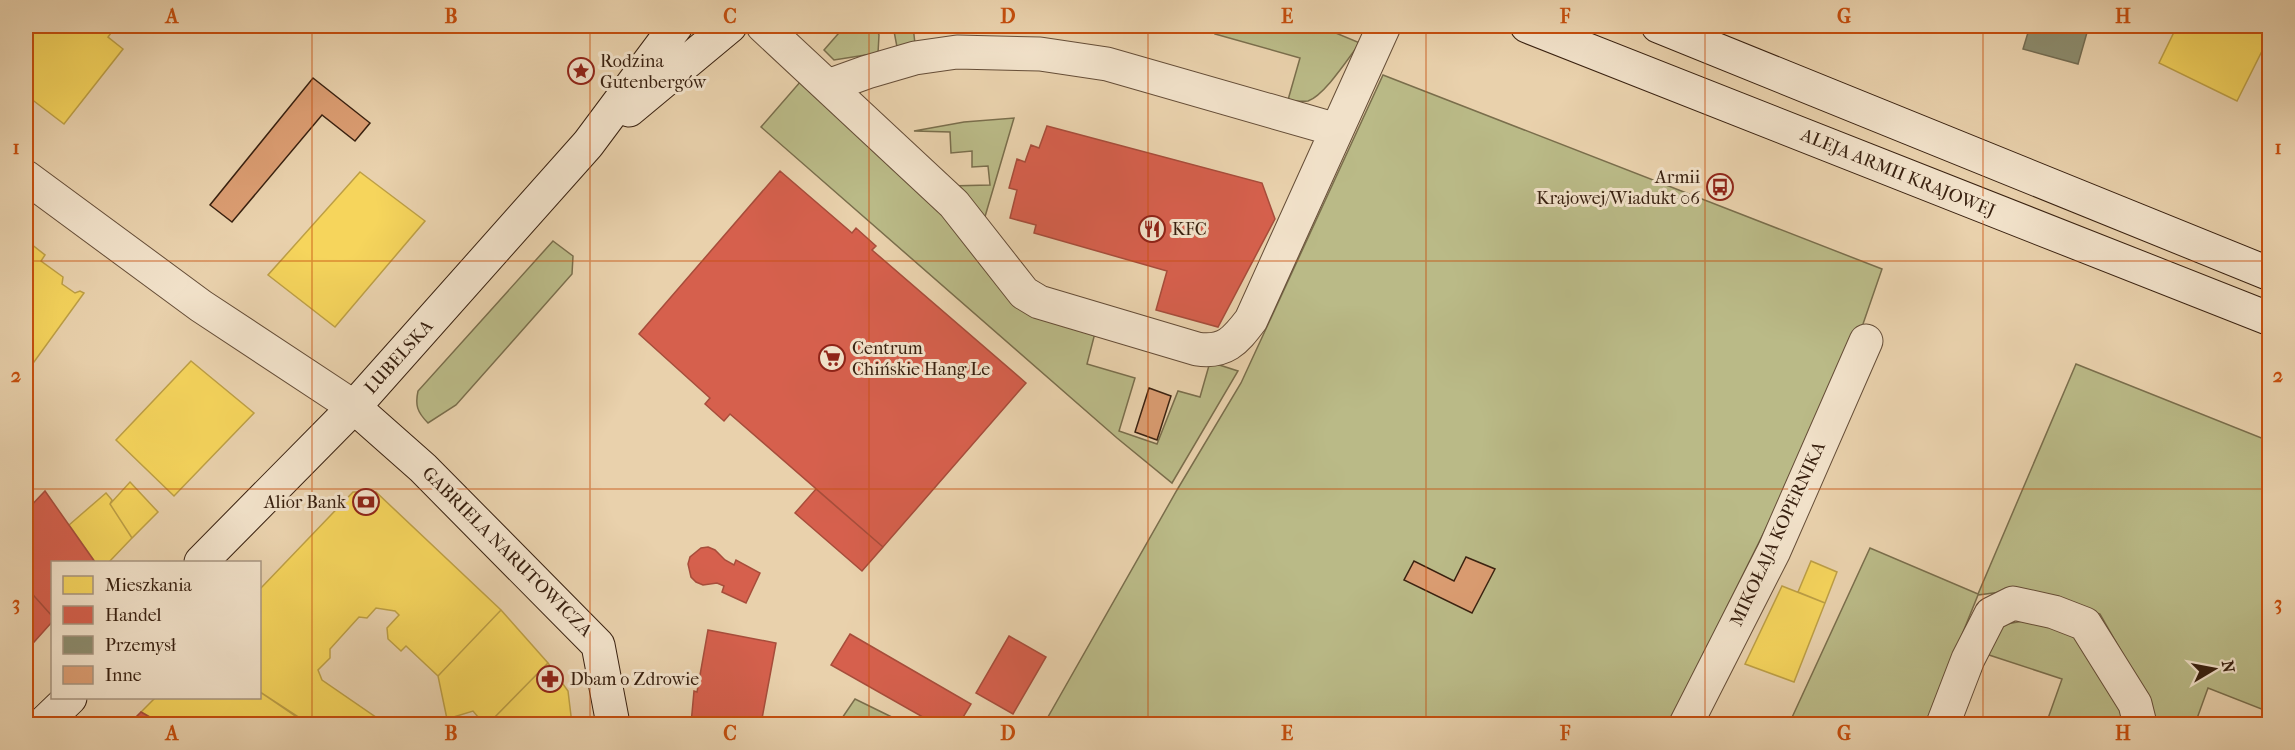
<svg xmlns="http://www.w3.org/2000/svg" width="2295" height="750" font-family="'IM FELL French Canon',serif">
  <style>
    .green { fill: #baba87; stroke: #7a6e4c; stroke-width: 1.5 }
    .homes { fill: #f6d55c; stroke: #bd9f45; stroke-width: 1.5 }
    .shops { fill: #d6604d; stroke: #a74d3b; stroke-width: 1.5 }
    .industry { fill: #8c8c6e; stroke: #736c52; stroke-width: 1.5 }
    .building { fill: #db9d72; stroke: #392110; stroke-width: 1.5 }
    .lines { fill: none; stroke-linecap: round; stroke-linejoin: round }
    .street-casing { stroke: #654d37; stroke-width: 35 }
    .secondary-casing { stroke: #392110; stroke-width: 35 }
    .street { stroke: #f1e1c9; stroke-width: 33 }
    .secondary { stroke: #f1e1c9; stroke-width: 33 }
    .grid { fill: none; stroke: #c54e0d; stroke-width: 1.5; stroke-opacity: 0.55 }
    .labels { text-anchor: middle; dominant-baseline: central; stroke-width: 6; stroke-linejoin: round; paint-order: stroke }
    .poi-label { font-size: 18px; fill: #392110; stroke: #f1e1c9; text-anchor: start }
    .street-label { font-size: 18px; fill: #392110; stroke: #f1e1c9 }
    .neatline { fill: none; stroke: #c54e0d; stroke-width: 2 }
    .grid-label { font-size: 20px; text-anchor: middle; font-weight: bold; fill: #c54e0d }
  </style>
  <rect width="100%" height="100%" fill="#e9d1ac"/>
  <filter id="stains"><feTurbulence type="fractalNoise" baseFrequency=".00333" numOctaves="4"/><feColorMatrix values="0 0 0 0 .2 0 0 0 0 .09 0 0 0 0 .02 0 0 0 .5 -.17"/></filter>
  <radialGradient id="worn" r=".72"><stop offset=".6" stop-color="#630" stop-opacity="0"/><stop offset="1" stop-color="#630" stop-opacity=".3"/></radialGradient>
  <!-- green -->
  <path class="green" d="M845,26H875L879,35L878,53L834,60L824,50Z
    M893,26H913L915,44L897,47Z
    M1218,26H1319L1360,43C1349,57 1325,95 1308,101C1302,102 1295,101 1288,100L1300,58L1215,34Z
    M1383,75L1882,269L1863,324L1769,522L1669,724H1044L1177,490L1241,383Z
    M801,81L952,222L1096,329L1087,364L1135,378L1119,431L1157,444L1178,391L1200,397L1210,362L1238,371L1172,483L1117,438L761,127Z
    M1014,118L984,220L949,186L990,185L988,166L972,167V151L951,153L950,132L914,131L964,122Z
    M553,241L573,256L572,274L456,405L428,423C417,412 415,405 418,391Z
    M2076,364L2269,441V712L2208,688L2195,724H2154L2148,698L2100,614L2025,589L1978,595L1926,724H1789L1870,548L1978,594Z
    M2023,621L2052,624L2076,636L2122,708L2126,724H2046L2062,679L1986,654L2001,625Z
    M855,699L906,724H838Z"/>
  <!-- homes -->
  <path class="homes" d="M26,26H101L111,33L108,37L123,49L64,124L26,95Z
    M2177,26H2270V35L2237,101L2159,63Z
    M360,172L425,221L335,327L268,275Z
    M26,240L45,255L41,261L63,277L62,284L75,293L80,291L84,293L26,373Z
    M191,361L254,413L174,496L116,440Z
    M130,482L158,512L132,538L110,504Z
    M353,492H376L501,610L438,676L406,646L401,651L388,639L387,628L399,615L395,611L376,608L367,618L359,617L330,649V658L318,670L322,680L377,718L372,724H309L260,692V589Z
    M106,493L112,500L110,504L132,538L109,562H95L69,525Z
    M1811,561L1837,572L1825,603L1798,592Z
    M1782,586L1825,603L1794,682L1745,664Z
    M501,610L548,663L488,724H484L473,711L447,719L438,676Z
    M548,663L568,691L572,724H488Z
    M260,692L301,720L296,724H162L141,712L155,698H260Z"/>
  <!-- shops -->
  <path class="shops" d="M1047,126L1262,183L1275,219L1218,327L1156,310L1167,271L1034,233L1036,225L1010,218L1017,190L1009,188L1017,159L1025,162L1031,145L1039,148Z
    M780,171L852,233L856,228L876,246L872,250L1026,383L883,547L730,414L724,421L705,404L710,398L639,334Z
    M816,489L883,547L862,571L795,513Z
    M45,491L95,562H52V616L26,587V511Z
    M708,547L715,550L725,560L734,565L736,560L760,573L746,603L722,592L724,586L717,583L703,585L696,582L691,577L688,564L690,557L701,548Z
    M26,587L52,616V622L26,651Z
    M708,630L776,643L761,724H691L694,691L697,692Z
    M850,634L971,704L959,724H935L831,665Z
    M1009,636L1046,657L1013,714L976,693Z
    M141,712L162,724H129Z"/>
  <!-- industry -->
  <path class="industry" d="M2030,26H2074L2088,29L2078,64L2023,49Z"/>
  <!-- building -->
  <path class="building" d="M313,78L370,123L355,141L322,115L232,222L210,205Z
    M1149,388L1171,396L1157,440L1135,432Z
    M1466,557L1495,569L1472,613L1404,580L1414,561L1454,581Z"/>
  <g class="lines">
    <defs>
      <path id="street" d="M763,26L954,204L1024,293L1039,302L1197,349C1225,353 1235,341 1251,320L1384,26
        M828,86L867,72L915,58L957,52L1040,54L1107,64L1337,130
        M26,177L201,306L354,407
        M1686,724L1774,551L1866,341
        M1943,724L1968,659L1991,614L2013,603L2054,612L2085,624L2135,704L2140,724"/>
      <path id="secondary" d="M1527,26L2270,319
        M1658,26L2270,274
        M629,110L730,26
        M354,407L423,468L598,645L613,724
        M201,562L354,407L588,144L676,26
        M43,724L70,698"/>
    </defs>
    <!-- street casing -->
    <use href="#street" class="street-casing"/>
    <!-- secondary casing -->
    <use href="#secondary" class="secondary-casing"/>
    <!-- street -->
    <use href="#street" class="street"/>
    <!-- secondary -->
    <use href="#secondary" class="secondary"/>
  </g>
  <!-- grid -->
  <path class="grid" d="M312,26V724M590,26V724M869,26V724M1148,26V724M1426,26V724M1705,26V724M1983,26V724M26,261H2270M26,489H2270"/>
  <!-- icons -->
  <defs>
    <symbol id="sight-ring" viewBox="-11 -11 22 22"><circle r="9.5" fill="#f1e1c9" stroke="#8f2418" stroke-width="1.5"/><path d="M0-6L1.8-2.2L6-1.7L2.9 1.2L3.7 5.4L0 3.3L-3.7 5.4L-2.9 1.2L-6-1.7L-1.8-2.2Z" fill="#8f2418"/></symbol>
    <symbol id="bus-ring" viewBox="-11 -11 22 22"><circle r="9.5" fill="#f1e1c9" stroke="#8f2418" stroke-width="1.5"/><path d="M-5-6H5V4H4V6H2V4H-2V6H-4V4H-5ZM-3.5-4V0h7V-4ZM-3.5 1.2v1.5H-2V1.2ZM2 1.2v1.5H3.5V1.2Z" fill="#8f2418"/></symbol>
    <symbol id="restaurant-ring" viewBox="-11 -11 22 22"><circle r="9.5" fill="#f1e1c9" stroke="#8f2418" stroke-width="1.5"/><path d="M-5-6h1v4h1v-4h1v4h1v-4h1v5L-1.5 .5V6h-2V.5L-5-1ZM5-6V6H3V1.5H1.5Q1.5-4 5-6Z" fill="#8f2418"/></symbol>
    <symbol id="supermarket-ring" viewBox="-11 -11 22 22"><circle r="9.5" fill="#f1e1c9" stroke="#8f2418" stroke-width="1.5"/><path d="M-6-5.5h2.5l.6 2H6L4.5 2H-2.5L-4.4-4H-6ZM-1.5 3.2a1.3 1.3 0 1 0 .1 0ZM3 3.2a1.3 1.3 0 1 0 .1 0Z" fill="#8f2418"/></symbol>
    <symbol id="bank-ring" viewBox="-11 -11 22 22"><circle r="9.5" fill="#f1e1c9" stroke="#8f2418" stroke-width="1.5"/><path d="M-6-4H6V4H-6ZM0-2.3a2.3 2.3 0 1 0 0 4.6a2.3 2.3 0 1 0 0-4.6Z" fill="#8f2418"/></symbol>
    <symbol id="pharmacy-ring" viewBox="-11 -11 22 22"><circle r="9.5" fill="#f1e1c9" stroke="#8f2418" stroke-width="1.5"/><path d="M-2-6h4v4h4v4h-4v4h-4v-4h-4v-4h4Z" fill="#8f2418"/></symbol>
  </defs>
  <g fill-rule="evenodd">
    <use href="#sight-ring" x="566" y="56" width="30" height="30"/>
    <use href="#bus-ring" x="1705" y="172" width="30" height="30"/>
    <use href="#restaurant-ring" x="1137" y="214" width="30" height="30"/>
    <use href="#supermarket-ring" x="817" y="343" width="30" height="30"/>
    <use href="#bank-ring" x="351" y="487" width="30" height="30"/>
    <use href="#pharmacy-ring" x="535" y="664" width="30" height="30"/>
  </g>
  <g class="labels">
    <!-- poi labels -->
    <g class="poi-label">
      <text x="600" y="61">Rodzina<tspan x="600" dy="21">Gutenbergów</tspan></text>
      <text x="1700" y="177" text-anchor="end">Armii<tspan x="1700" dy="21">Krajowej/Wiadukt 06</tspan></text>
      <text x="1172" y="229">KFC</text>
      <text x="852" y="348">Centrum<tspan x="852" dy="21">Chińskie Hang Le</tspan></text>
      <text x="346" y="502" text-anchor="end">Alior Bank</text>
      <text x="570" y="679">Dbam o Zdrowie</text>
    </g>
    <!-- street labels -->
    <g class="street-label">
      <text transform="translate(1898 173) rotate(22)">ALEJA ARMII KRAJOWEJ</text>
      <text transform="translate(399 357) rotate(-48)">LUBELSKA</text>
      <text transform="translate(1778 534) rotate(-65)">MIKOŁAJA KOPERNIKA</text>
      <text transform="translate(507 552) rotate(45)">GABRIELA NARUTOWICZA</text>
    </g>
  </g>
  <!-- margin -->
  <rect width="2295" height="750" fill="none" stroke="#e9d1ac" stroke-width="66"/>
  <!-- legend -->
  <rect x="51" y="561" width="210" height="138" fill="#f1e1c9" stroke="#a7947f" stroke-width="1.5"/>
  <rect x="63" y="576" width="30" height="18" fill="#f6d55c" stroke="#a7947f" stroke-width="1.5"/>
  <text x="105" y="591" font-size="18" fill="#392110">Mieszkania</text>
  <rect x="63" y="606" width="30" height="18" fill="#d6604d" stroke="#a7947f" stroke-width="1.5"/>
  <text x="105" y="621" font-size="18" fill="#392110">Handel</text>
  <rect x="63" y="636" width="30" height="18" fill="#8c8c6e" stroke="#a7947f" stroke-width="1.5"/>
  <text x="105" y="651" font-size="18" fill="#392110">Przemysł</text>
  <rect x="63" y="666" width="30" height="18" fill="#db9d72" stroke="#a7947f" stroke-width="1.5"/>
  <text x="105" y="681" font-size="18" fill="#392110">Inne</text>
  <!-- north arrow -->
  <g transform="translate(2214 669) rotate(80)" stroke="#f1e1c9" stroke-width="4.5" paint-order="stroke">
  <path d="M0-4.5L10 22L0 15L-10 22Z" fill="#392110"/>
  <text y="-9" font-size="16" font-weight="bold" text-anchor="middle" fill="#392110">N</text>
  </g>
  <rect x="33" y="33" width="2229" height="684" class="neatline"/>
  <g class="grid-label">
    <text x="172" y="23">A</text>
    <text x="451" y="23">B</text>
    <text x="730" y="23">C</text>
    <text x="1008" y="23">D</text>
    <text x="1287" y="23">E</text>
    <text x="1565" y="23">F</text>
    <text x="1844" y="23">G</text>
    <text x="2123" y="23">H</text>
    <text x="16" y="154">1</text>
    <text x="2278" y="154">1</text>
    <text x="16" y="382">2</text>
    <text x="2278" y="382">2</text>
    <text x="16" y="610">3</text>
    <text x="2278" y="610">3</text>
    <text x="172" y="740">A</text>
    <text x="451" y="740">B</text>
    <text x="730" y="740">C</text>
    <text x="1008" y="740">D</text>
    <text x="1287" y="740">E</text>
    <text x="1565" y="740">F</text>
    <text x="1844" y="740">G</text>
    <text x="2123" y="740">H</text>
  </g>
  <rect width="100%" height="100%" filter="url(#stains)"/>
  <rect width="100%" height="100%" fill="url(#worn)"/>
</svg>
